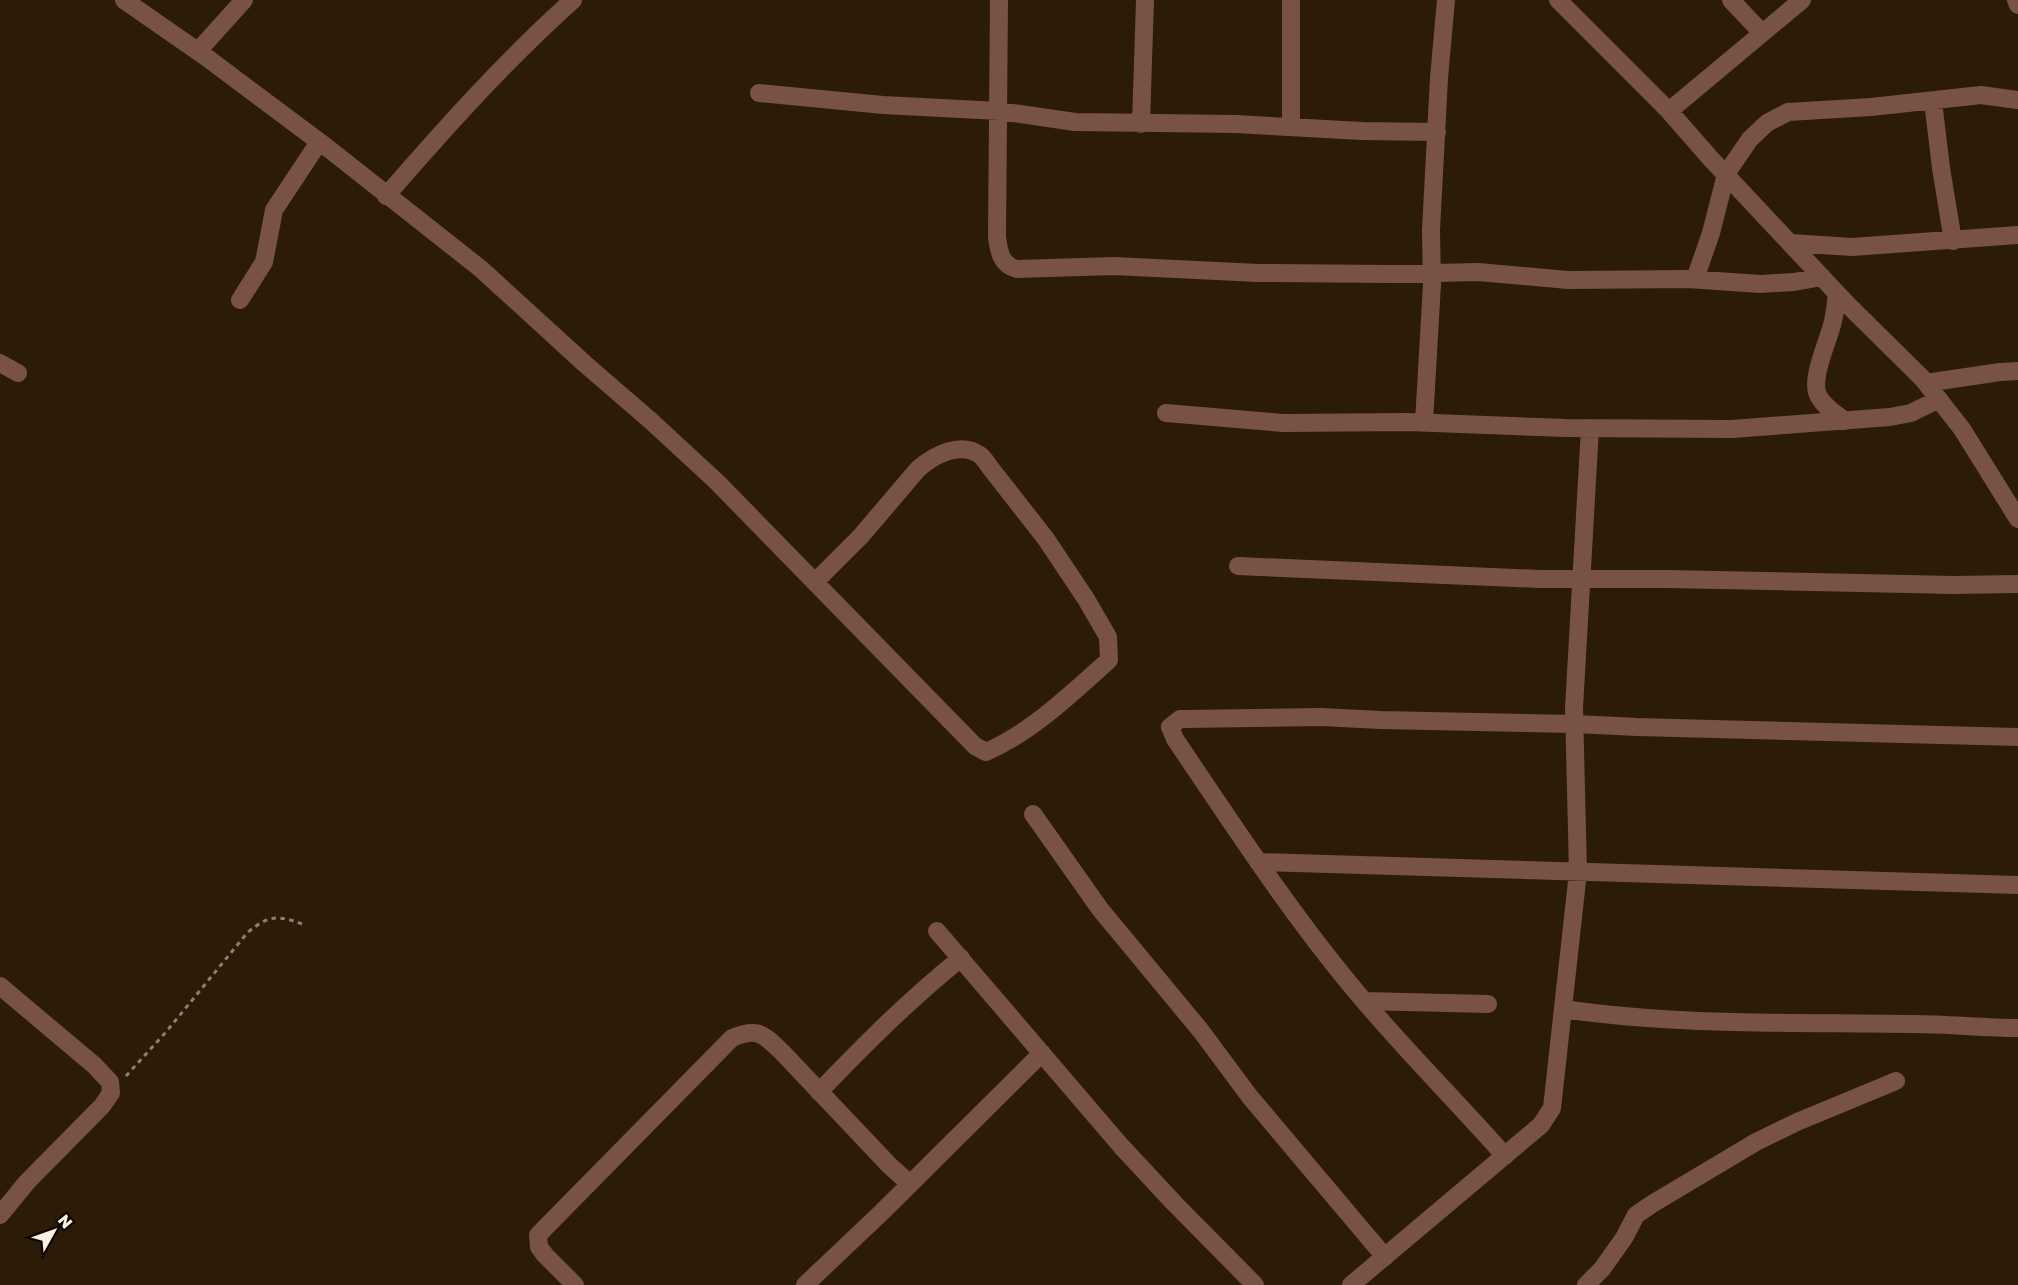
<svg xmlns="http://www.w3.org/2000/svg" width="2018" height="1285" font-family="'Golos Text',sans-serif">
  <style>
    .lines { fill: none; stroke-linecap: round; stroke-linejoin: round }
    .path { stroke: #8e7f6e; stroke-width: 3; stroke-dasharray: 4.5 4.5; stroke-linecap: butt }
    .minor { stroke: #785247; stroke-width: 18 }
  </style>
  <rect width="100%" height="100%" fill="#2c1b06"/>
  <g class="lines">
    <!-- path -->
    <path class="path" d="M126,1076L166,1032L248,932C269,915 278,915 302,924"/>
    <!-- minor -->
    <path class="minor" d="M124,0L206,57L329,149L481,269L585,364L651,421L717,482L975,746L986,752C1032,732 1072,693 1109,660L1108,637L1086,599L1046,539L992,470C988,465 985,459 980,455C960,441 934,455 918,469L861,536L815,582
      M999,0L997,237C999,252 1001,265 1017,269L1114,266L1258,273L1391,274L1478,272L1568,280L1688,279L1760,284L1794,282L1822,277
      M1558,0L1669,111L1711,159L1847,304L1922,378L1962,429L2018,519
      M1731,0L1762,33
      M2016,0L2018,5
      M198,51L244,0
      M759,93L883,105L999,111L1075,122L1236,124L1362,131L1437,132
      M1933,101L1941,168L1953,241
      M1669,111L1802,0
      M1141,124L1145,0
      M1291,127V0
      M386,196C446,127 506,60 573,0
      M1790,243L1852,247L2018,235
      M1695,279L1711,233L1726,174L1750,139L1767,123L1788,112L1871,107L1981,95L2018,100
      M1837,293C1836,303 1835,312 1833,321C1829,340 1810,378 1818,395C1823,406 1836,414 1845,421
      M240,300L264,262L274,210L319,142
      M0,363L18,373
      M1926,383L2000,372L2018,371
      M1166,413L1283,423L1408,422L1566,428L1732,429L1890,417L1911,413L1939,399
      M1424,422L1432,284L1431,230L1439,78L1446,0
      M1238,566L1540,579H1669L1953,585L2018,584
      M1033,814L1100,909L1201,1031L1250,1097L1385,1257
      M1258,862L2018,885
      M937,931L1121,1146L1175,1204L1255,1285
      M0,986L94,1065L110,1082L111,1093L102,1106L27,1182L0,1215
      M1364,1001L1488,1004
      M1563,1009C1679,1026 1796,1022 1913,1024C1948,1024 1983,1028 2018,1028
      M819,1092C865,1044 909,1000 961,958
      M1505,1156C1459,1104 1409,1054 1364,1001C1294,919 1235,828 1175,739L1170,727L1180,719H1185L1321,717L1381,720L1576,724L1637,727L2018,737
      M575,1285L545,1255L539,1247L538,1235L732,1038C758,1027 763,1034 782,1052L889,1165L910,1184
      M805,1285L882,1212L1042,1053
      M1351,1285L1541,1125L1552,1108L1578,872L1574,708L1590,428
      M1586,1285L1602,1269L1624,1238L1636,1215L1652,1204L1756,1142L1797,1122L1896,1081"/>
  </g>
  <!-- north arrow -->
  <g transform="translate(54 1231) rotate(50)" stroke="#0e0702" stroke-width="4.5" paint-order="stroke">
  <path d="M0-4.5L10 22L0 15L-10 22Z" fill="#fcf0e3"/>
  <text y="-9" font-size="16" font-weight="bold" text-anchor="middle" fill="#fcf0e3">N</text>
  </g>
</svg>
